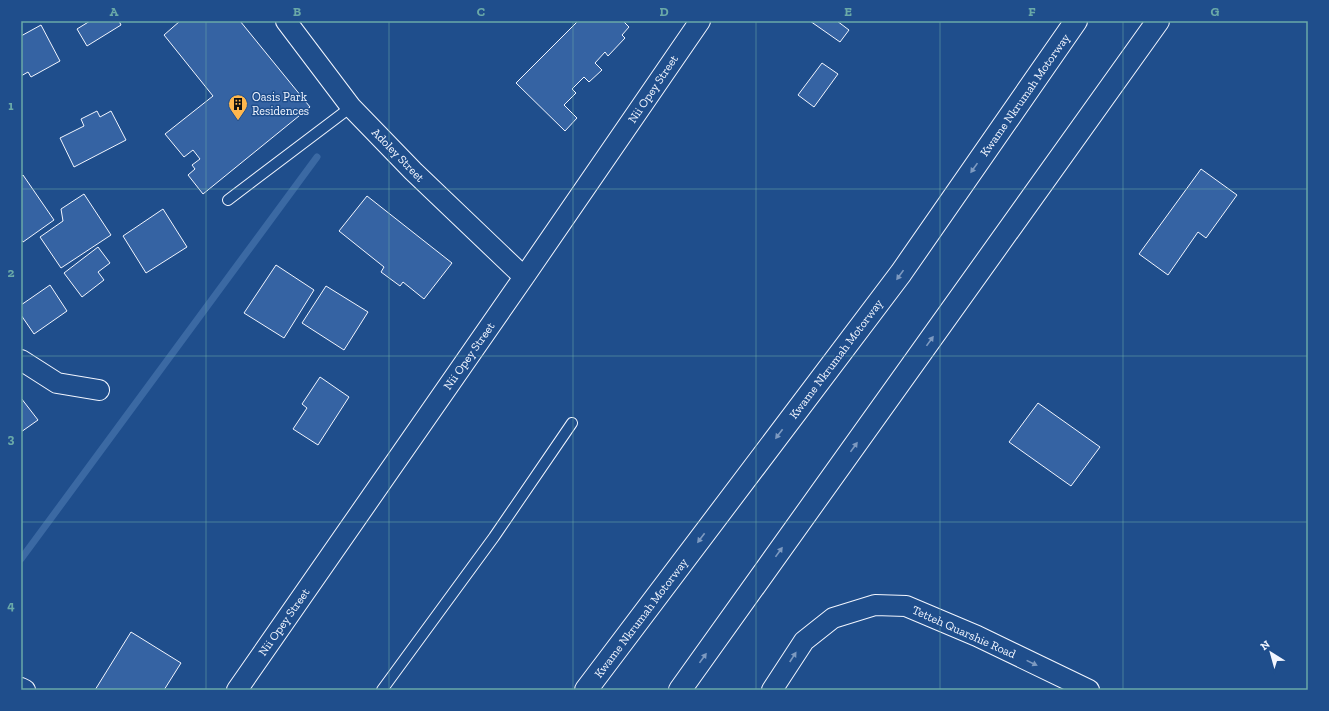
<svg xmlns="http://www.w3.org/2000/svg" width="1329" height="711" font-family="'Zilla Slab',serif">
  <style>
    .lines { fill: none; stroke-linecap: round; stroke-linejoin: round }
    .stream { stroke: #3b69a3; stroke-width: 7 }
    .building { fill: #3563a3; stroke: #f2f6ff }
    .service-casing { stroke: #f2f6ff; stroke-width: 12 }
    .minor-casing { stroke: #f2f6ff; stroke-width: 22 }
    .motorway-casing { stroke: #f2f6ff; stroke-width: 24 }
    .service { stroke: #1f4e8c; stroke-width: 10 }
    .minor { stroke: #1f4e8c; stroke-width: 20 }
    .motorway { stroke: #1f4e8c; stroke-width: 22 }
    .oneway { fill: #7e9ac0 }
    .grid { fill: none; stroke: #6aa9a8; stroke-width: 1; stroke-opacity: 0.55 }
    .labels { text-anchor: middle; dominant-baseline: central; stroke-width: 3; stroke-linejoin: round; paint-order: stroke }
    .street-label { font-size: 12px; fill: #f2f6ff; stroke: #1f4e8c }
    .poi-label { font-size: 12px; fill: #f2f6ff; stroke: #1f4e8c; text-anchor: start }
    .neatline { fill: none; stroke: #6aa9a8; stroke-width: 1.5 }
    .grid-label { font-size: 13px; text-anchor: middle; font-weight: bold; fill: #6aa9a8 }
  </style>
  <rect width="100%" height="100%" fill="#1f4e8c"/>
  <g class="lines">
    <!-- stream -->
    <path class="stream" d="M21,559L317,157"/>
  </g>
  <!-- building -->
  <path class="building" d="M90,21H119L121,25L87,46L77,29Z
    M180,21H240L310,107L203,194L188,175L195,169L192,165L200,159L193,150L184,157L165,134L213,96L164,35Z
    M578,21H623L629,27L622,35L625,38L608,56L605,52L595,63L602,70L589,82L584,77L572,89L576,93L564,105L577,118L565,131L516,83Z
    M810,21H837L849,30L840,42Z
    M41,25L60,61L31,77L28,72L21,76V36Z
    M822,63L838,74L814,107L798,95Z
    M97,111L100,117L111,111L126,140L74,167L60,138L84,126L81,119Z
    M1201,169L1237,195L1206,238L1198,232L1168,275L1139,254Z
    M23,175L54,220L23,242L21,239V177Z
    M84,194L111,235L61,268L40,237L63,221L61,209Z
    M367,196L452,263L424,299L403,282L400,286L381,272L384,267L339,231Z
    M163,209L187,247L146,273L123,236Z
    M98,247L110,263L98,272L104,280L82,297L64,273Z
    M276,265L314,290L284,338L244,313Z
    M50,285L67,311L34,334L21,315V305Z
    M326,286L368,312L344,350L302,323Z
    M320,377L349,397L318,445L293,429L307,408L302,404Z
    M21,398L38,420L21,432Z
    M1038,403L1100,447L1071,486L1009,442Z
    M131,632L181,663L164,690H95Z"/>
  <g class="lines">
    <defs>
      <path id="service" d="M228,200L351,107
        M382,690L494,537L572,423"/>
      <path id="minor" d="M286,21L351,107L413,171L524,277
        M21,360L57,383L99,390
        M21,688L25,690
        M237,690L524,277L700,21
        M772,690L804,641L833,618L875,605L906,606L977,636L1089,690"/>
      <path id="motorway" d="M586,690L901,273L1076,21
        M680,690L1158,21"/>
    </defs>
    <!-- service casing -->
    <use href="#service" class="service-casing"/>
    <!-- minor casing -->
    <use href="#minor" class="minor-casing"/>
    <!-- motorway casing -->
    <use href="#motorway" class="motorway-casing"/>
    <!-- service -->
    <use href="#service" class="service"/>
    <!-- minor -->
    <use href="#minor" class="minor"/>
    <!-- motorway -->
    <use href="#motorway" class="motorway"/>
  </g>
  <!-- one-way arrows -->
  <defs><path id="oneway-solid" d="M-6-.8H1V-3.2L6.5 0L1 3.2V.8H-6Z"/></defs>
  <g class="oneway">
    <use href="#oneway-solid" transform="translate(974 168) rotate(125)"/>
    <use href="#oneway-solid" transform="translate(900 275) rotate(126)"/>
    <use href="#oneway-solid" transform="translate(930 341) rotate(-54)"/>
    <use href="#oneway-solid" transform="translate(779 434) rotate(127)"/>
    <use href="#oneway-solid" transform="translate(854 447) rotate(-54)"/>
    <use href="#oneway-solid" transform="translate(701 538) rotate(127)"/>
    <use href="#oneway-solid" transform="translate(779 552) rotate(-54)"/>
    <use href="#oneway-solid" transform="translate(793 657) rotate(-57)"/>
    <use href="#oneway-solid" transform="translate(703 658) rotate(-54)"/>
    <use href="#oneway-solid" transform="translate(1032 663) rotate(26)"/>
  </g>
  <!-- grid -->
  <path class="grid" d="M206,21V690M389,21V690M573,21V690M756,21V690M940,21V690M1123,21V690M21,189H1308M21,356H1308M21,522H1308"/>
  <!-- icons -->
  <defs>
    <symbol id="building-pin" viewBox="-11 -11 22 30"><path d="M0 17L-7.5 6A9.5 9.5 0 1 1 7.5 6Z" fill="#ffb74d" stroke="#1f4e8c"/><path d="M-4-6H4V6H1V3H-1V6H-4ZM-2.5-4.3h1.7v1.8h-1.7ZM.8-4.3h1.7v1.8H.8ZM-2.5-1h1.7V.8h-1.7ZM.8-1h1.7V.8H.8Z" fill="#111"/></symbol>
  </defs>
  <g fill-rule="evenodd">
    <use href="#building-pin" x="227" y="93" width="22" height="30"/>
  </g>
  <g class="labels">
    <!-- street labels -->
    <g class="street-label">
      <text transform="translate(653 89) rotate(-56)">Nii Opey Street</text>
      <text transform="translate(1025 95) rotate(-55)">Kwame Nkrumah Motorway</text>
      <text transform="translate(398 155) rotate(46)">Adoley Street</text>
      <text transform="translate(469 356) rotate(-55)">Nii Opey Street</text>
      <text transform="translate(836 359) rotate(-53)">Kwame Nkrumah Motorway</text>
      <text transform="translate(641 618) rotate(-53)">Kwame Nkrumah Motorway</text>
      <text transform="translate(284 622) rotate(-55)">Nii Opey Street</text>
      <text transform="translate(964 632) rotate(24)">Tetteh Quarshie Road</text>
    </g>
    <!-- poi labels -->
    <g class="poi-label">
      <text x="252" y="97">Oasis Park<tspan x="252" dy="14">Residences</tspan></text>
    </g>
  </g>
  <!-- border -->
  <rect width="1329" height="711" fill="none" stroke="#1f4e8c" stroke-width="44"/>
  <!-- north arrow -->
  <g transform="translate(1271 653) rotate(323)" stroke="#1f4e8c" stroke-width="3" paint-order="stroke">
  <path d="M0-3L7 15L0 10L-7 15Z" fill="#f2f6ff"/>
  <text y="-6" font-size="11" font-weight="bold" text-anchor="middle" fill="#f2f6ff">N</text>
  </g>
  <rect x="22" y="22" width="1285" height="667" class="neatline"/>
  <g class="grid-label">
    <text x="114" y="16">A</text>
    <text x="297" y="16">B</text>
    <text x="481" y="16">C</text>
    <text x="664" y="16">D</text>
    <text x="848" y="16">E</text>
    <text x="1032" y="16">F</text>
    <text x="1215" y="16">G</text>
    <text x="11" y="110">1</text>
    <text x="11" y="277">2</text>
    <text x="11" y="443">3</text>
    <text x="11" y="610">4</text>
  </g>
</svg>
